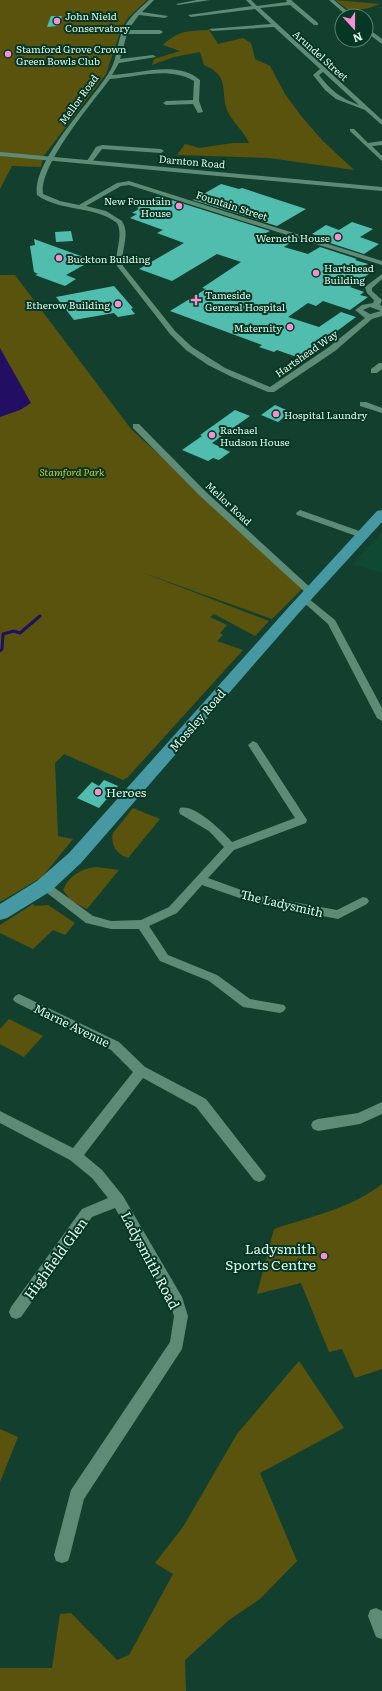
<svg xmlns="http://www.w3.org/2000/svg" width="382" height="1691" font-family="Literata,serif">
  <style>
    .built { fill: #104933 }
    .green { fill: #5a530e }
    .water { fill: #220e63 }
    .lines { fill: none; stroke-linecap: round; stroke-linejoin: round }
    .stream { stroke: #220e63; stroke-width: 3 }
    .building { fill: #51bdae }
    .minor { fill: #5e8b75; fill-rule: evenodd }
    .tertiary { fill: #5e8b75; fill-rule: evenodd }
    .primary { fill: #4698a3; fill-rule: evenodd }
    .poi-dot { fill: #f690d0; stroke: #063624; stroke-width: 1.5 }
    .labels { text-anchor: middle; dominant-baseline: central; stroke-width: 4; stroke-linejoin: round; paint-order: stroke }
    .far-poi-label { font-size: 10px; fill: #def5e9; stroke: #063624; text-anchor: start }
    .far-street-label { font-size: 10px; fill: #def5e9; stroke: #063624 }
    .far-park-label { font-size: 10px; font-style: italic; fill: #d5c42b; stroke: #063624 }
    .street-label { font-size: 12px; fill: #def5e9; stroke: #063624 }
    .poi-label { font-size: 12px; fill: #def5e9; stroke: #063624; text-anchor: start }
    .near-poi-label { font-size: 14px; fill: #def5e9; stroke: #063624; text-anchor: end }
    .near-street-label { font-size: 14px; fill: #def5e9; stroke: #063624 }
  </style>
  <rect width="100%" height="100%" fill="#13402e"/>
  <!-- built -->
  <path class="built" d="M382,532V573L353,564Z"/>
  <!-- green -->
  <path class="green" d="M0,0H147L128,18L122,27L106,74L43,157L41,167L12,166L0,189Z
    M335,0L380,4L369,8L350,11Z
    M209,30L218,44L243,38L251,43L255,59L270,66L285,94L302,117L322,140L354,170L269,158L177,155L185,144L199,148L233,143H249C244,131 233,123 228,112C219,91 232,77 204,65L200,52L174,57L152,65L154,59L180,51L163,45C179,30 188,31 209,30Z
    M0,275H15L131,429L304,587L272,619L141,572L269,621L255,636L214,614L210,617L227,625L220,633L223,635L217,641L243,650L128,777L123,780L64,754L55,763L58,836L73,839L42,877L0,902Z
    M133,808L160,819L128,858C117,854 110,845 113,833Z
    M96,867L119,870L87,909L71,901L63,890C70,875 80,869 96,867Z
    M33,904L35,906L48,905L75,923L65,935L53,930L33,949L0,933V925Z
    M9,1019L43,1036L24,1057L0,1044V1029Z
    M382,1184V1369L355,1378L342,1349L329,1352L301,1283L257,1294L274,1229C310,1217 352,1208 382,1184Z
    M299,1361L344,1428L260,1473L297,1561L260,1599L229,1620L185,1660L186,1691H0V1668H52L60,1614L71,1613L117,1660L129,1655L173,1574L155,1563L183,1527L237,1434Z
    M0,1429L18,1437L0,1482Z"/>
  <!-- water -->
  <path class="water" d="M0,348L31,403L20,410L0,417Z"/>
  <g class="lines">
    <!-- stream -->
    <path class="stream" d="M0,651L2,649L3,634L14,631L20,633L40,616"/>
  </g>
  <!-- building -->
  <path class="building" d="M51,16H62L58,26L47,27Z
    M221,184L239,189L242,188L306,209L277,226L193,200Z
    M156,197H162L270,231L264,234L290,243L284,247L308,254L320,247L357,259L355,260L368,264L363,267L373,271L350,287L364,292L360,295L368,297L350,310L323,301L316,306L308,303L288,317L319,327L341,312L356,317L310,351L315,352L305,360L277,350L274,352L259,347L262,345L170,311L206,289L202,288L241,262L217,254L172,281L139,269L184,243L157,233L163,230L130,218L137,214L132,213L139,209L137,208Z
    M352,222L373,229L360,237L379,244L364,254L327,242L331,240L312,234L326,225L339,230Z
    M71,231L73,241L56,242L55,232Z
    M34,239L89,259L91,261L66,275L76,279L65,286L35,275L38,274L34,272L30,246L35,245Z
    M114,286L133,308L131,309L135,314L118,317L114,313L74,320L56,297Z
    M275,405L291,412L278,422L261,415Z
    M235,410L250,416L212,443L230,452L219,460L213,458L208,461L182,450L202,436L200,435Z
    M104,780L118,786L99,808L77,798L92,782L99,786Z"/>
  <g class="lines">
    <!-- minor -->
    <path class="minor" d="M149,0H154L142,12L168,16L165,18L139,15L128,30H160L163,32L160,34H127L120,59L153,55L156,57L119,63L112,75C139,74 177,60 200,80L199,101L203,112L198,113L193,104L166,105L163,103L166,101L193,100L194,81C169,66 137,77 110,79C92,103 39,165 43,194L60,201L79,205L117,183L129,181L382,261V265L129,185L121,186L86,206L106,211L122,221C131,236 120,249 123,266L175,331L192,347L225,368L270,387L329,347L365,318L355,310L362,305L373,303L374,300L367,293L365,287L382,274V279L372,288V291L382,300L380,305L382,306V316L372,319L335,351L274,392H268L232,377L208,365L186,350L170,334L117,266C114,251 124,237 117,223C94,205 60,212 37,195C32,159 94,100 111,69C117,58 117,43 122,32C127,19 139,9 149,0ZM370,307L381,311L370,314L363,310Z
      M197,0H210L178,5L176,4Z
      M246,0H251L257,6L287,2L286,0H291L318,23V25H314L290,5L260,8L382,120V125L365,110L336,99L325,90L313,75L320,69L274,27L212,31L209,29L271,24L255,9L191,17L188,15L252,6ZM323,72L359,105C342,99 330,90 319,75Z
      M329,0H334L353,16H347Z
      M366,27L382,39V44L366,32Z
      M350,129H354L368,143L382,141V145L372,146L382,156V161L350,131Z
      M102,145L161,149L164,151L161,153L102,149L92,162H88L87,161L96,147Z
      M379,363H382V369L377,373H371V369Z
      M360,402H366L382,408V413L360,406Z
      M133,424H139L205,491L313,590V594H307L199,495L133,428Z
      M300,510L365,533L366,535L362,538L359,537L297,515L296,513Z
      M304,595L335,620L382,708V721L377,718L328,624L301,600V596Z
      M253,741L257,743L307,820L306,823L234,850L208,878L255,895L337,910L363,897L367,898L369,901L367,904L338,919L254,903L202,885L177,913L149,926L168,955L217,975L250,999L284,1005L286,1008L284,1011L280,1013L243,1007L209,981L160,961L139,929H111L86,923L38,886L40,883H48L93,916L111,921L141,920L169,907L224,847L209,831L180,814L179,811L180,808C195,804 223,832 232,842L295,818L248,745Z
      M19,994L119,1042L145,1067L206,1099L266,1176L264,1180L259,1182L254,1180L196,1107L143,1078L84,1155L102,1170L123,1196L182,1297L188,1316L182,1349L84,1499L70,1555L68,1561L62,1563L56,1561L54,1555L71,1490L170,1342L174,1316L170,1304L115,1208L92,1217L21,1317L16,1319L11,1317L9,1312L11,1307L82,1209L108,1198L92,1178L70,1160L0,1123V1111L73,1148L133,1072L111,1050L15,1002L13,999L15,996Z
      M382,1102V1114L360,1124L318,1131L313,1129L311,1125L313,1121L318,1119L358,1113Z
      M376,1608L382,1611V1639L376,1637L368,1616L370,1610Z"/>
    <!-- tertiary -->
    <path class="tertiary" d="M0,152L382,187V191L0,156Z"/>
    <!-- primary -->
    <path class="primary" d="M382,510V522L297,615L81,863L51,891L7,918L0,920V904L37,881L69,853L287,609L377,511Z"/>
  </g>
  <!-- markers -->
  <g class="poi-dot">
    <circle cx="57" cy="21" r="4"/>
    <circle cx="8" cy="54" r="4"/>
    <circle cx="179" cy="206" r="4"/>
    <circle cx="338" cy="237" r="4"/>
    <circle cx="59" cy="258" r="4"/>
    <circle cx="316" cy="273" r="4"/>
    <path d="M194 294h4v4h4v4h-4v4h-4v-4h-4v-4h4z"/>
    <circle cx="118" cy="304" r="4"/>
    <circle cx="290" cy="327" r="4"/>
    <circle cx="276" cy="414" r="4"/>
    <circle cx="212" cy="435" r="4"/>
    <circle cx="98" cy="792" r="4"/>
    <circle cx="324" cy="1256" r="4"/>
  </g>
  <g class="labels">
    <!-- far-poi labels -->
    <g class="far-poi-label">
      <text x="65" y="15">John Nield<tspan x="65" dy="12">Conservatory</tspan></text>
      <text x="16" y="48">Stamford Grove Crown<tspan x="16" dy="12">Green Bowls Club</tspan></text>
      <text x="171" y="200" text-anchor="end">New Fountain<tspan x="171" dy="12">House</tspan></text>
      <text x="330" y="237" text-anchor="end">Werneth House</text>
      <text x="67" y="258">Buckton Building</text>
      <text x="324" y="267">Hartshead<tspan x="324" dy="12">Building</tspan></text>
      <text x="205" y="294">Tameside<tspan x="205" dy="12">General Hospital</tspan></text>
      <text x="110" y="304" text-anchor="end">Etherow Building</text>
      <text x="282" y="327" text-anchor="end">Maternity</text>
      <text x="284" y="414">Hospital Laundry</text>
      <text x="220" y="429">Rachael<tspan x="220" dy="12">Hudson House</tspan></text>
    </g>
    <!-- far-street labels -->
    <g class="far-street-label">
      <text transform="translate(321 55) rotate(42)">Arundel Street</text>
      <text transform="translate(78 99) rotate(-54)">Mellor Road</text>
      <text transform="translate(192 161) rotate(5)">Darnton Road</text>
      <text transform="translate(232 205) rotate(18)">Fountain Street</text>
      <text transform="translate(306 353) rotate(-35)">Hartshead Way</text>
      <text transform="translate(229 503) rotate(43)">Mellor Road</text>
    </g>
    <!-- far-park labels -->
    <g class="far-park-label">
      <text x="72" y="471">Stamford Park</text>
    </g>
    <!-- street labels -->
    <g class="street-label">
      <text transform="translate(197 720) rotate(-49)">Mossley Road</text>
      <text transform="translate(282 903) rotate(13)">The Ladysmith</text>
      <text transform="translate(72 1025) rotate(26)">Marne Avenue</text>
    </g>
    <!-- poi labels -->
    <g class="poi-label">
      <text x="106" y="792">Heroes</text>
    </g>
    <!-- near-poi labels -->
    <g class="near-poi-label">
      <text x="316" y="1248">Ladysmith<tspan x="316" dy="16">Sports Centre</tspan></text>
    </g>
    <!-- near-street labels -->
    <g class="near-street-label">
      <text transform="translate(55 1258) rotate(-54)">Highfield Glen</text>
      <text transform="translate(151 1260) rotate(62)">Ladysmith Road</text>
    </g>
  </g>
  <!-- north arrow -->
  <g transform="translate(354 28) rotate(159)"><circle r="19" fill="#063624" stroke="#5c8273"/>
  <path d="M0-3L7 15L0 10L-7 15Z" fill="#f690d0"/>
  <text y="-6" font-size="11" font-weight="bold" text-anchor="middle" fill="#def5e9">N</text>
  </g>
</svg>
